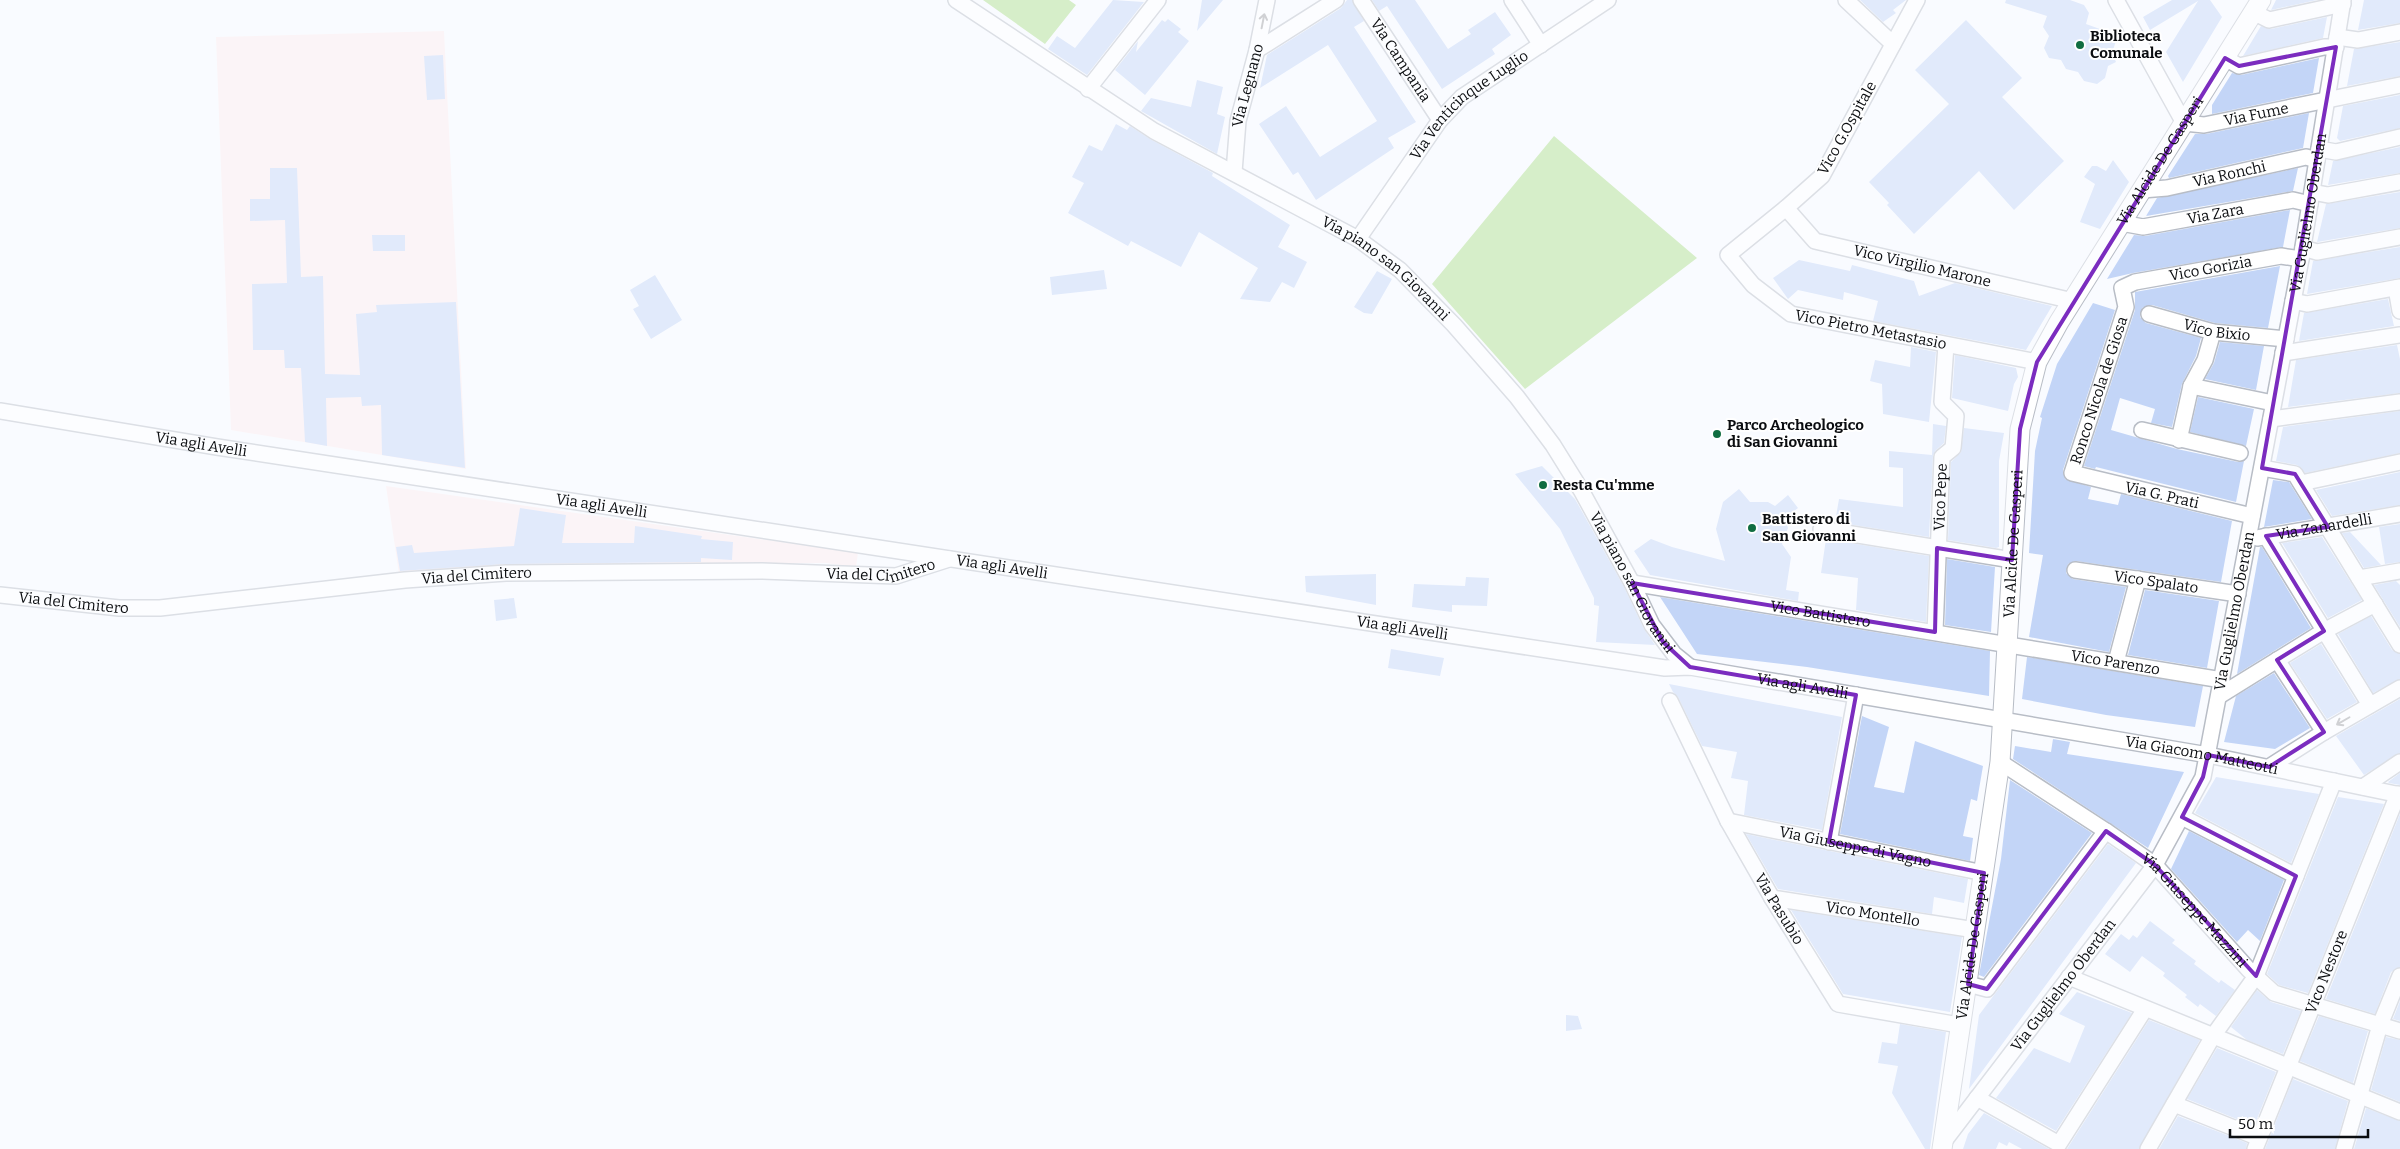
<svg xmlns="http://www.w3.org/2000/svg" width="2400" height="1149" font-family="Bitter,serif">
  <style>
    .industrial { fill: #fdeced }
    .green { fill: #acdd88 }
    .building { fill: #c3d5f7 }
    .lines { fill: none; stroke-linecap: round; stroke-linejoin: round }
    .minor-casing { stroke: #b8bdc6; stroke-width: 18 }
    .tertiary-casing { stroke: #b8bdc6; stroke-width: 21 }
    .minor { stroke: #fff; stroke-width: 15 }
    .tertiary { stroke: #fff; stroke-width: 19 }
    .oneway { stroke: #9d9e9f }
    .marked { fill: none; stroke: #7b2cbf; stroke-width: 4; stroke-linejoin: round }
    .poi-dot { fill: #106d41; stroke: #fff; stroke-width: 2 }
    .labels { text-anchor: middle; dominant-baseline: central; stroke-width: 4; stroke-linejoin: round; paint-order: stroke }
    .poi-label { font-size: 15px; font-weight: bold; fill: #0b0d10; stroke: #fff; text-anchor: start }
    .street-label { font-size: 15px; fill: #0b0d10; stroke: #fff }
  </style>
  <rect width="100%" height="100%" fill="#f9fbff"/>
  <!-- industrial -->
  <path class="industrial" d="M444,31L466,469L231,430L216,37Z
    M386,486L858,553L856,567L826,563L519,564L399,574Z"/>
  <!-- green -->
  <path class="green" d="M983,0H1069L1076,5L1045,44Z
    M1554,136L1697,258L1525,389L1432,284Z"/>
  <!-- building -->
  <path class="building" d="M1113,0L1144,2L1087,75L1048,49L1057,36L1075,48Z
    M1202,0H1223L1197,31Z
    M1347,0H1352L1364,21L1354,27L1416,122L1388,138L1394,148L1316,200L1298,172L1293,175L1259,124L1286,106L1320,157L1377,121L1328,45L1260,88L1267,55L1341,8Z
    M1372,0H1415L1448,49L1471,34L1468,30L1495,12L1511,35L1492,49L1495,54L1442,89L1387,6L1379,11Z
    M1860,0H1906L1893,10L1896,13L1883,22Z
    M2006,0H2070L2084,5L2089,13L2086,24L2111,33L2116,41L2112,53L2116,62L2108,66L2105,78L2097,84L2084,81L2078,72L2066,69L2061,60L2049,58L2044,48L2049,36L2043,27L2047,16L2005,3Z
    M2172,0H2210L2222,17L2183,82L2166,52L2198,1L2150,30L2143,17Z
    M2276,0H2317L2271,10Z
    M2364,0H2400V23L2358,30Z
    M2327,17L2323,38L2243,56L2261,26L2271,29Z
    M1168,19L1181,29L1178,32L1189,41L1145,95L1115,70L1138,41L1136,52L1162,20L1165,22Z
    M1966,20L2022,78L2002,97L2064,161L2014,210L1979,171L1914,234L1887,205L1889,203L1869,182L1949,104L1915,70Z
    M2400,42V76L2347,86L2354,49Z
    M443,55L445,99L427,100L424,56Z
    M2319,58L2313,93L2212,114V105L2232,73L2241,75Z
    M1197,80L1223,87L1217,114L1225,117L1217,154L1141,111L1151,98L1191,107Z
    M2400,95V128L2340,141L2337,138L2343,106Z
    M2309,113L2303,148L2169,178L2168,176L2195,134H2206Z
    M1116,124L1127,130L1130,126L1150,139L1213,173L1212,176L1290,225L1278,247L1307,262L1294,288L1282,282L1270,302L1240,299L1258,268L1199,232L1181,267L1131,241L1128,246L1068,213L1084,183L1072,177L1089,145L1102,151Z
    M2400,147V173L2328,185L2333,161Z
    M2113,160L2129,182L2100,229L2080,222L2095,184L2084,177L2092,166H2097L2106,171Z
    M270,168H297L301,277L323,276L325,374L360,375L356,314L377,312L376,305L456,302L465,468L382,455L381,405L362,406L361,397L326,398L327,446L305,442L301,368H285L284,350H253L252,284L287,283L285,220L250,221V199H270Z
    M2298,168L2293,191L2146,216L2157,198Z
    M2400,192V228L2317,242L2326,204Z
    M2290,210L2283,247L2133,273L2107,279L2134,235L2145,236Z
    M372,235H405V251H373Z
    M2400,247V278L2307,294L2313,261Z
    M1799,260L1850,271L1852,265L1914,281L1919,296L1955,283L2052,306L2026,350L1873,321L1878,301L1844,292L1843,300L1798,290L1788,299L1773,278Z
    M2280,266L2268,328L2215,323L2152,305L2142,308L2140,317L2146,323L2201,338L2196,356L2182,384L2172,427L2151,423L2155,409L2120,398L2111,430L2177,449L2238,462L2244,461L2236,502L2096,467L2095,469L2084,466L2135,310V292Z
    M1104,270L1107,289L1052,295L1050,277Z
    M1377,271L1392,279L1372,314L1364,313L1354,307Z
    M655,275L682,320L651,339L633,309L639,306L630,290Z
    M2388,299L2394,326L2299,341L2304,313Z
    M2093,303L2115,310L2063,470L2065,479L2091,487L2088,499L2118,505L2121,494L2232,521L2221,582L2076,561L2068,564L2066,573L2073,579L2126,587L2109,652L2029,637L2043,555L2029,553L2035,451L2042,418L2040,417L2057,364Z
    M2220,342L2264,346L2256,390L2205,379L2214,363Z
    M2397,345L2400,359V393L2288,407L2296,360Z
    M1911,347L1936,352L1929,422L1883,414L1882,384L1870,381L1875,360L1910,367Z
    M1955,355L2016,368L2018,377L2014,384L2008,411L1952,398Z
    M2198,397L2254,409L2246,446L2190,432Z
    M2400,411V453L2305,473L2297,465L2276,461L2283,427Z
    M1933,424L1946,426L1944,443L1936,450L1933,456L1929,537L1835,522L1839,499L1903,507V468L1889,467V451L1932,455Z
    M1964,428L2004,433L1999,461V547L1996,548L1948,540L1951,462L1961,452Z
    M1542,466L1575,499L1624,587L1644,629L1655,645L1596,642L1599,606L1594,605V598L1560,529L1515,474Z
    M2400,472V505L2332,516L2316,490Z
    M2273,480L2289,482L2312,519L2264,527Z
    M1739,489L1750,502H1768L1775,506L1788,495L1798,508L1785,518L1788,528L1782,544L1791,557L1786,590L1799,592L1798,601L1650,575L1634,551L1651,539L1672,547L1725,561L1716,529L1723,502Z
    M520,508L566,515L562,543H634L635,526L702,536L701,539L733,542L732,560L701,558V562L506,564L400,571L396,547L412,545L414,553L514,546Z
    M2400,524V562L2385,564L2379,527Z
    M2350,532L2381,565L2364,568L2342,533Z
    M2322,537L2362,600L2328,618L2282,543Z
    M1826,539L1929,556L1926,622L1856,610L1858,578L1821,573Z
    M2260,547H2262L2311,628L2237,674Z
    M1947,559L1995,567L1991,632L1945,625Z
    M1376,574V605L1306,592L1305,576Z
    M1466,577L1489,578L1487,606L1452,605V612L1412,607L1414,584L1465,586Z
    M2396,581L2400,585V627L2374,585Z
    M2145,590L2219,601L2207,668L2128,655Z
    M1660,597L1990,651L1989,696L1807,667L1697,654Z
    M514,598L517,618L496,621L494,600Z
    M2371,616L2392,650L2400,654V679L2373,693L2338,634Z
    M2321,644L2357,702L2327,719L2290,663Z
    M1391,649L1444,658L1440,676L1388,668Z
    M2027,657L2203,686L2195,727L2106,715L2022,699Z
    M2274,673L2310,728L2275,749L2224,742L2236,696Z
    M1669,684L1842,717L1822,830L1744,815L1748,781L1731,778L1737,752L1702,746L1678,697L1673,692Z
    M2400,699V753L2364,775L2336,736Z
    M1862,716L1889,727L1874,787L1904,793L1915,741L1983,766L1977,801L1971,799L1963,836L1973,838L1970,861L1840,834Z
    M2053,739L2070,742L2067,754L2184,772L2148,848L2013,759L2015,746L2051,752Z
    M2400,773V785L2389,783L2388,782Z
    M2216,777L2319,794L2291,863L2195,813Z
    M2010,780L2092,833L1984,977L1979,975L2001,859Z
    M2338,797L2384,804L2308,993L2279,985L2267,974Z
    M2400,814V967L2391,972L2375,1014L2326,999Z
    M2189,831L2284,880L2260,941L2248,930L2237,942L2171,869Z
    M1746,834L1968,879L1964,903L1934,897L1932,914L1778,889Z
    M2108,844L2136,863L1969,1089L1979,1015Z
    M1791,910L1962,937L1950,1012L1843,994Z
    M2150,921L2175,940L2172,943L2196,961L2194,964L2219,983L2221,980L2235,990L2216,1016L2200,1004L2198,1007L2185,997L2187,995L2163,976L2165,973L2142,956L2130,972L2105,954L2121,934L2129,940L2133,935L2137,938Z
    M2257,990L2271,1002L2301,1011L2283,1054L2247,1040L2231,1027Z
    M2077,992L2132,1013L2056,1131L1996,1098L2034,1048L2070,1063L2085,1026L2059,1014Z
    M2400,1001V1021L2393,1019Z
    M1566,1015L1578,1016L1582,1029L1566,1031Z
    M2319,1016L2368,1031L2353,1083L2300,1061Z
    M2149,1020L2200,1040L2139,1149H2067Z
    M1900,1024L1946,1032L1930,1149H1925L1892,1093L1898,1066L1878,1063L1882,1042L1897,1044Z
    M2386,1037L2400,1040V1102L2371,1090Z
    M2217,1048L2276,1072L2254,1126L2187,1099Z
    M2293,1079L2348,1101L2335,1149H2265Z
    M2366,1108L2400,1121V1149H2354Z
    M1984,1113L2049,1149H2022L2009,1142L2007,1146L1999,1142L1996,1149H1963L1968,1134Z
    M2178,1116L2247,1143L2246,1149H2159Z"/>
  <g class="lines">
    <defs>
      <g id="minor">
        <path id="s1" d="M956,0L1154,131L1358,239L1400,270L1454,325L1517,397L1553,445L1581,490L1632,583L1652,625L1674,654L1690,667"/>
        <path id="s2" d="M1361,0L1440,120"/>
        <path d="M1512,0L1541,45"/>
        <path d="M1846,0L1893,44"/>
        <path id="s3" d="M1917,0L1822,176L1786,208L1728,255L1753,285L1791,314L2037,362"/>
        <path id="s4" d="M2116,0L2184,123L2204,125L2400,85"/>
        <path d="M2253,12L2269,20L2343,4"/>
        <path d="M2337,37L2358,40L2400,32"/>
        <path d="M1257,50L1336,0"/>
        <path d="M2225,58L2239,66L2324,47H2336"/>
        <path d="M1088,89L1158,0"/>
        <path d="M2319,149L2336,152L2400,137"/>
        <path id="s5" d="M1234,172L1238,121L1257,50L1267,0"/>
        <path id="s6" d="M2142,190L2167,188L2306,157L2317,160"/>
        <path d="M2312,192L2328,195L2400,182"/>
        <path id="s7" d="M1786,208L1815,241L2073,301"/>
        <path id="s8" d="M2121,223L2143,227L2293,200L2310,204"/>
        <path id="s9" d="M1358,239L1440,120L1462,97L1608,0"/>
        <path d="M2303,248L2317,252L2400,237"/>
        <path d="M2396,288L2400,311"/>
        <path d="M2293,301L2307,304L2400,287"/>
        <path id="s10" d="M2149,314L2213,332L2286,339"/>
        <path d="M2283,353L2400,335"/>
        <path d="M2191,386L2273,403"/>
        <path id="s11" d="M0,411L217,447L1665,668L1690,667L2208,755L2400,795"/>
        <path d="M2271,419L2400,402"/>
        <path d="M2142,430L2240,453"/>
        <path d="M2179,440L2191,386L2205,360L2213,332"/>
        <path d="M2262,468L2295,474L2400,645"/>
        <path d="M2301,483L2400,462"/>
        <path id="s12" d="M2252,516L2072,473L2126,307L2122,288L2135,282L2281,256L2301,259"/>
        <path d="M1821,529L2012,560"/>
        <path d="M2266,536L2370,705"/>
        <path id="s13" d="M2257,538L2400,514"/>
        <path id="s14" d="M2075,570L2238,594"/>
        <path d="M2359,578L2400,571"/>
        <path id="s15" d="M1632,583L2222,680"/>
        <path id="s16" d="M0,595L119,608H160L405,580L506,573L762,571L896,576L949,559"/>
        <path id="s17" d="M1935,632L1942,457L1953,448L1956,416L1942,402L1946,345"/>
        <path d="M2277,660L2324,732"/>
        <path d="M2116,662L2138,579"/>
        <path d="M2219,696L2324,631L2375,604"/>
        <path id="s18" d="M1670,701L1728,821L1772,898L1838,1004L1959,1025"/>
        <path id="s19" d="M2000,762L2106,831L2155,865L2249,970L2274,993L2400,1031"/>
        <path d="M2269,767L2324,732L2400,688"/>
        <path d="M2363,787L2400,762"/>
        <path d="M2182,817L2296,876"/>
        <path id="s20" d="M1728,821L1984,873"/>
        <path d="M1829,842L1856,695"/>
        <path id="s21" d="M1772,898L1975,930"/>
        <path d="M2069,977L2400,1112"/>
        <path d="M1968,984L1987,989L2106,831"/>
        <path d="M1977,1098L2059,1144L2145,1009"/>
        <path d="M2174,1104L2259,1138"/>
        <path id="s22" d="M1942,1144L2155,865L2203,777L2301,259L2343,0"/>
        <path d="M2148,1149L2213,1036L2256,976L2334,781"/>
        <path id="s23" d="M2255,1149L2398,794"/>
        <path d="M2344,1149L2380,1025L2400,976"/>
      </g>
      <g id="tertiary">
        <path id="s24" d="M1942,1149L2000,762L2020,429L2037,362L2059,322L2261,0"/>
      </g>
    </defs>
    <!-- minor casing -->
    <use href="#minor" class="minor-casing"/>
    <!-- tertiary casing -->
    <use href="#tertiary" class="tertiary-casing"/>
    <!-- minor -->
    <use href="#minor" class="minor"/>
    <!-- tertiary -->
    <use href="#tertiary" class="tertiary"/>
  </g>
  <!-- one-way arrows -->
  <defs><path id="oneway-shaft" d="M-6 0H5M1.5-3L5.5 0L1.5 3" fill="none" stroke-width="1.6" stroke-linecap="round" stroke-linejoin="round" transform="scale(1.25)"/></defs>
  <g class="oneway">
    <use href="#oneway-shaft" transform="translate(1263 21) rotate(-79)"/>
    <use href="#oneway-shaft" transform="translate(2343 721) rotate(150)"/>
  </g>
  <!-- marked area -->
  <path d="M0 0H2400V1149H0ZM2336,47L2262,468L2295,474L2328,527L2266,536L2324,631L2277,660L2324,732L2269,767L2208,755L2203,777L2182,817L2296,876L2256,976L2155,865L2106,831L1987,989L1968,984L1984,873L1829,842L1856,695L1690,667L1663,642L1632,583L1935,632L1937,548L2012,560L2020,429L2037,362L2225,58L2239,66Z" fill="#f9fbff" fill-opacity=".55" fill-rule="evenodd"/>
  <path class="marked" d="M2336,47L2262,468L2295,474L2328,527L2266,536L2324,631L2277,660L2324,732L2269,767L2208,755L2203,777L2182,817L2296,876L2256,976L2155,865L2106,831L1987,989L1968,984L1984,873L1829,842L1856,695L1690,667L1663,642L1632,583L1935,632L1937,548L2012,560L2020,429L2037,362L2225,58L2239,66Z"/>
  <!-- markers -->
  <g class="poi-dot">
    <circle cx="2080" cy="45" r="5"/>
    <circle cx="1717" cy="434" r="5"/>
    <circle cx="1543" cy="485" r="5"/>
    <circle cx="1752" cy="528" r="5"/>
  </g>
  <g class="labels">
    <!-- poi labels -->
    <g class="poi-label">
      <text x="2090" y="36">Biblioteca<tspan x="2090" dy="17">Comunale</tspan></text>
      <text x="1727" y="425">Parco Archeologico<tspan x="1727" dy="17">di San Giovanni</tspan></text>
      <text x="1553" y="485">Resta Cu'mme</text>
      <text x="1762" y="519">Battistero di<tspan x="1762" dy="17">San Giovanni</tspan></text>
    </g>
    <!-- street labels -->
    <g class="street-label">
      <text stroke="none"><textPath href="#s2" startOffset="72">Via Campania</textPath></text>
      <text stroke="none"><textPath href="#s5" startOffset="88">Via Legnano</textPath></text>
      <text stroke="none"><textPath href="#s9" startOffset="176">Via Venticinque Luglio</textPath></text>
      <text stroke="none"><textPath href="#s4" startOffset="214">Via Fume</textPath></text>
      <text transform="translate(1847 128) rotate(-61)">Vico G.Ospitale</text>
      <text stroke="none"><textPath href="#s24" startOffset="1030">Via Alcide De Gasperi</textPath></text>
      <text stroke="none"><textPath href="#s6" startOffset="89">Via Ronchi</textPath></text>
      <text stroke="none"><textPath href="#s22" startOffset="1025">Via Guglielmo Oberdan</textPath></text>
      <text stroke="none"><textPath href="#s8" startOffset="96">Via Zara</textPath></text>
      <text stroke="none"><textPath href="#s7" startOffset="154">Vico Virgilio Marone</textPath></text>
      <text stroke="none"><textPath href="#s12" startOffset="470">Vico Gorizia</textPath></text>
      <text stroke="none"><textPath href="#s1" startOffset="508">Via piano san Giovanni</textPath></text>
      <text stroke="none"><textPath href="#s3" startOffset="491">Vico Pietro Metastasio</textPath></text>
      <text stroke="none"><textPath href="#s10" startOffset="70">Vico Bixio</textPath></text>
      <text stroke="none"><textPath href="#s12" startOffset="272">Ronco Nicola de Giosa</textPath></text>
      <text stroke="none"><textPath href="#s11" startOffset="204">Via agli Avelli</textPath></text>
      <text transform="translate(2162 495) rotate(13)">Via G. Prati</text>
      <text stroke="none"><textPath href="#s17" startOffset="135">Vico Pepe</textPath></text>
      <text stroke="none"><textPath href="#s11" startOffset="609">Via agli Avelli</textPath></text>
      <text stroke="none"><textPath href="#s13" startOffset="68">Via Zanardelli</textPath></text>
      <text stroke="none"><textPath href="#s24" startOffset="610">Via Alcide De Gasperi</textPath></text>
      <text stroke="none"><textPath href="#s11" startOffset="1014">Via agli Avelli</textPath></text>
      <text stroke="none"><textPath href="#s16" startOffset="884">Via del Cimitero</textPath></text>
      <text stroke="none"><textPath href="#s16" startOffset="479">Via del Cimitero</textPath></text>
      <text stroke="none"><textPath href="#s1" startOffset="912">Via piano san Giovanni</textPath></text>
      <text stroke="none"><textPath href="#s14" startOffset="82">Vico Spalato</textPath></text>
      <text stroke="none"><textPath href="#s16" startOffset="74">Via del Cimitero</textPath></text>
      <text stroke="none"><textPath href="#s22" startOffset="620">Via Guglielmo Oberdan</textPath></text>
      <text stroke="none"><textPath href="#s15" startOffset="191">Vico Battistero</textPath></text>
      <text stroke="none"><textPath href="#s11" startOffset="1419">Via agli Avelli</textPath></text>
      <text stroke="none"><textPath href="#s15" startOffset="490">Vico Parenzo</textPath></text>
      <text stroke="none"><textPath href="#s11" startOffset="1824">Via agli Avelli</textPath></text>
      <text stroke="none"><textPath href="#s11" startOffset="2229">Via Giacomo Matteotti</textPath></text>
      <text stroke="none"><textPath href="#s20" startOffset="130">Via Giuseppe di Vagno</textPath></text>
      <text stroke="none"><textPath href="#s18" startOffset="235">Via Pasubio</textPath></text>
      <text stroke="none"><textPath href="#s19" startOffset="246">Via Giuseppe Mazzini</textPath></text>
      <text stroke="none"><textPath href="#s21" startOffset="102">Vico Montello</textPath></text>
      <text stroke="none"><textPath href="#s24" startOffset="205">Via Alcide De Gasperi</textPath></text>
      <text stroke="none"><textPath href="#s23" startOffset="191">Vico Nestore</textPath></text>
      <text stroke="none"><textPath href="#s22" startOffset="200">Via Guglielmo Oberdan</textPath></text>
    </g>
  </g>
  <!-- scale -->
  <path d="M2230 1129v8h138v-8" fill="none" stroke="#0b0d10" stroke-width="2.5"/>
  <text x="2238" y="1129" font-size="15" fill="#0b0d10" stroke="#ffffff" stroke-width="4" paint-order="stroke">50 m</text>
</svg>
